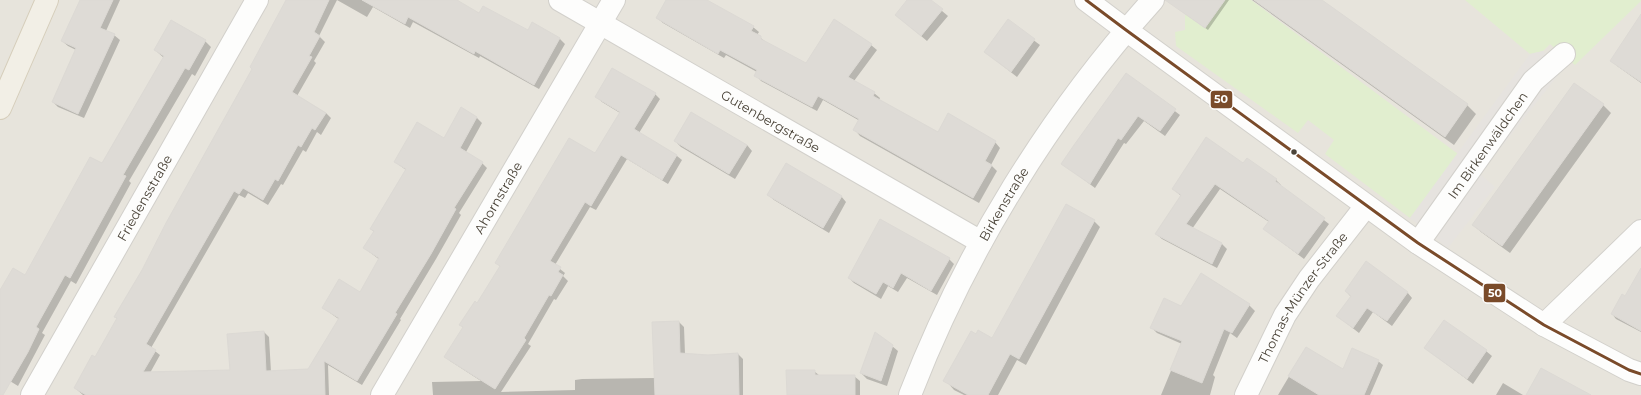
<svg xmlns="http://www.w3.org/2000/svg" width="1641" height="395" font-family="Montserrat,sans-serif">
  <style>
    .residential { fill: #e7e4dc }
    .green { fill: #e1eecf }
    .parking { fill: #e6e3df }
    .shadow { fill: #0003 }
    .building { fill: #dedbd6; stroke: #dcd9d4 }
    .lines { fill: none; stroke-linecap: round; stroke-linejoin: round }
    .minor-casing { stroke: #d2d0cb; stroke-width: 24 }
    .major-casing { stroke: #d6cebb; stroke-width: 24 }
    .minor { stroke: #fdfdfc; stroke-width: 22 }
    .major { stroke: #f2efe6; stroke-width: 22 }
    .bus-1-casing { stroke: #fff; stroke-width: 6 }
    .bus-1 { stroke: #7a4b2a; stroke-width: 3 }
    .bus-dot { fill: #4b4439; stroke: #fff; stroke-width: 1.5 }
    .labels { text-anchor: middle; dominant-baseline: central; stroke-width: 3; stroke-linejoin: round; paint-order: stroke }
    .street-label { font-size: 13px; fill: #4b4439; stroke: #fff }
    .line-badge { stroke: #fff; stroke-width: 1.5 }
    .badge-label { font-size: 11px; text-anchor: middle; font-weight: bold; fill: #fff }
  </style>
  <rect width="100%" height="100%" fill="#f4f2ee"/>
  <!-- residential -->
  <path class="residential" d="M0,0H1641V395H0Z"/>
  <!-- green -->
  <path class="green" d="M1215,0H1251L1458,154L1410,218L1325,154L1334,140L1308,120L1298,133L1176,46L1175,32L1185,30V14L1205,28L1215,14Z
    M1465,0H1641V1L1575,65L1550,44L1543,51L1530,54Z"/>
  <!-- parking -->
  <path class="parking" d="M1543,51L1563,69L1480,174L1495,187L1448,248L1410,218L1530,54Z"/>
  <!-- shadow -->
  <path class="shadow" d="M81,0H120L106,31L114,35L120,40L84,118L58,107L53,102L76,50L68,46L62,41Z
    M287,0H455L480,14L528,31L532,24L560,39L565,44L539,89L480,56L479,58L413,22L410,28L373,7L367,17L337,0L319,36L325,42L314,61L316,63L297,96L326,113L331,118L321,135L317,132L306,152L303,150L283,185L281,184L268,205L248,193L245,198L239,195L151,348L160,355L150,373L153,395H83L75,388L96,358L118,319L115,316L143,270L253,69Z
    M667,0H705L753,27L759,32L757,35L767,43L807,65L871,45L877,50L854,81L874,93L880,98L879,100L938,133L995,142L1000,148L991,165L997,171L979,203L860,136L855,130L860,121L823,100L817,111L761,81L756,75L757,72L726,55L724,58L663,23L657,18Z
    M909,0H929L948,16L927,41L896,15Z
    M1183,0H1229L1208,30L1180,10Z
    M1252,0H1320L1467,105L1476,114L1454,145Z
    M1008,21L1040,45L1017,77L985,52Z
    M1641,36V83L1617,66L1611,61Z
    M205,41L211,47L195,76L192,74L129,181L131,183L76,284L71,281L42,333L45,335L18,386L0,375V292L26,276L102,164L164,58L155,50Z
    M1126,74L1180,115L1165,136L1144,121L1126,144L1124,143L1095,188L1063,164Z
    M655,94L660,99L639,133L677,156L682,160L668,184L627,159L596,210L590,207L555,265L565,273L563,276L568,281L556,300L554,299L528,344L531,346L501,392L575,390V380L582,379L655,378L679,322L684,327L685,354L708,356L738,354L743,359V395H433L432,382L481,381L450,361L446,356L464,328L461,325L478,304L501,267L497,263L596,155L620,113L602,102L597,97Z
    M1603,105L1611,113L1510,253L1481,232L1473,225Z
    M461,109L477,118L482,123L466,152L482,163L487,168L459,213L461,215L436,259L400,319L401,320L362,385L328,365L329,395H168L231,371L264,332L269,337L271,372L309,370L340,320L323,308L361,293L380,260L364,248L374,232L371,229L406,170L395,162L444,139Z
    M675,141L747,145L752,151L735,179L681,147Z
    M1244,165L1276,180L1281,185L1280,186L1329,224L1304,259L1264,229L1269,222L1220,189L1192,229L1222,244L1227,249L1217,268L1162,239L1156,234L1181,196L1173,189Z
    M768,195L841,196L846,202L829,233L774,200Z
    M1094,221L1100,227L1026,365L1017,360L998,395H964L954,390L948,383L977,335L993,340Z
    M949,259L954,264L937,295L907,278L898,292L888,286L881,299L854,283L849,278Z
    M1641,281V332L1616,319L1612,314Z
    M1346,291L1407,292L1412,298L1392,326L1373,312L1359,333L1337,316L1351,297Z
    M1249,305L1255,311L1237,338L1230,333L1213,375L1215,377L1210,395H1161L1182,344L1157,333L1152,328L1181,307Z
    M892,346L898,351L887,386L867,379L861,373Z
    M1306,348L1343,371L1378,361L1383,365L1370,395H1278Z
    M1425,348L1486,351L1492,356L1473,384Z
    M814,371L820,376H854L860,381V395H788Z
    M1503,383L1523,395H1496Z"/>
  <!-- building -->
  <path class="building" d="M80,0H113L100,28L115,34L78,114L52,102L76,48L61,41Z
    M286,0H329L314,32L320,36L309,56L312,57L292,92L326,113L315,130L312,128L301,147L298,145L278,181L275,179L263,200L243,188L239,194L234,191L146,344L156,350L143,372L230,370L227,334L264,331L266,371L308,369L339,318L322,308L339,279L360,292L379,258L363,248L374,231L370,229L406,169L394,162L417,122L444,138L461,107L477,117L460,148L483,162L454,208L456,209L431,254L395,313L397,314L357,381L324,361L325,395H86L74,388L92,355L95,357L117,318L114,317L142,270L166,223L252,69L250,67Z
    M362,0H457L479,13L483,6L528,30L532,22L560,38L534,85L475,51L474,54L408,17L405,24Z
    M666,0H707L754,26L751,31L761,36V39L806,63L834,19L872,44L848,77L875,92L873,96L938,132L948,113L996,141L985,161L992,165L973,198L853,130L859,119L818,96L812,107L754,76L757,70L720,50L718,54L656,18Z
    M907,0H931L943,9L921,36L895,15Z
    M1165,0H1225L1205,28Z
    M1254,0H1322L1468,104L1445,137Z
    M1641,14V82L1610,61Z
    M1008,19L1035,39L1011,72L984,52Z
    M171,20L206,40L189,70L185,68L123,175L126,176L70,278L65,275L36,327L39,329L28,352L3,395H0V290L13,268L25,275L90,157L102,163L164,56L154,50Z
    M612,68L656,93L634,129L677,155L662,180L621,155L591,206L585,202L550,261L561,267L558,272L563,275L551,296L549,295L524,338L526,340L495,389L444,357L463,327L459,325L475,301L477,303L500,266L495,263L569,138L595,153L620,112L595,97Z
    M1126,73L1176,109L1160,131L1138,116L1121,140L1118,138L1090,184L1061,164L1074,145Z
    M1574,83L1604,104L1502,246L1472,225Z
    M691,112L747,145L729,174L674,141Z
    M1206,137L1243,163L1247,158L1277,179L1275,181L1325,218L1298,254L1263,229L1269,221L1215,184L1186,224L1222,243L1212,264L1155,234L1181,195L1172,189Z
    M786,163L842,196L823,228L767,195Z
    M1066,204L1095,220L1019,359L1010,354L988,395H968L943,381L971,331L976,334L978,330L992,338Z
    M880,219L950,258L931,291L901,273L893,288L883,282L876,294L848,278Z
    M1366,261L1408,292L1387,321L1367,308L1353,328L1336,316L1351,296L1345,291Z
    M1641,268V331L1611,314L1622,294L1625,296Z
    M1201,273L1250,304L1232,333L1224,329L1202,383L1170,370L1182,341L1150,328L1164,298L1181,306Z
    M1444,320L1487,350L1467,379L1424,348Z
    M679,321L680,353L708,355L738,353L739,395H655L652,322Z
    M875,332L893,345L881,381L860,373Z
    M1306,347L1343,369L1352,348L1379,360L1364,395H1319L1288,376Z
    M1541,368L1591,395H1526Z
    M786,370H815V375H855V395H787Z"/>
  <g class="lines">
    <defs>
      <g id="minor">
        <path id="s1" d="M560,0L981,242"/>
        <path d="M1086,0L1126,30L1418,243L1544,325L1629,370L1641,374"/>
        <path id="s2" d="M1418,243L1533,81L1564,54"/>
        <path d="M1544,325L1641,231"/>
        <path id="s3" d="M32,395L257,0"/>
        <path id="s4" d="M382,395L614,0"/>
        <path id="s5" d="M910,395C965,252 1050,114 1153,0"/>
        <path id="s6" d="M1246,395L1285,315L1309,279L1366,206"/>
      </g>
      <path id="major" d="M0,108L47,0"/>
    </defs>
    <!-- minor casing -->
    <use href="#minor" class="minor-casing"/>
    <!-- major casing -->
    <use href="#major" class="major-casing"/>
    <!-- minor -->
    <use href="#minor" class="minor"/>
    <!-- major -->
    <use href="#major" class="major"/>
    <defs>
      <path id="bus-1" d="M1086,0L1126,30L1418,243L1544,325L1629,370L1641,374"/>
    </defs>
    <!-- bus-1 casing -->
    <use href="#bus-1" class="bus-1-casing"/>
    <!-- bus-1 -->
    <use href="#bus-1" class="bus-1"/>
  </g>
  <!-- markers -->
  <circle class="bus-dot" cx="1294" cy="152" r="3.5"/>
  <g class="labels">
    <!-- street labels -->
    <g class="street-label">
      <text stroke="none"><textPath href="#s1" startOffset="243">Gutenbergstraße</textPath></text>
      <text stroke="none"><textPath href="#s2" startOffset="120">Im Birkenwäldchen</textPath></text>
      <text stroke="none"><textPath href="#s3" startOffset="227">Friedensstraße</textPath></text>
      <text stroke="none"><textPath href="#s4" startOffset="229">Ahornstraße</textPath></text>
      <text stroke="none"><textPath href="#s5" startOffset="213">Birkenstraße</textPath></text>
      <text stroke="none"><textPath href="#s6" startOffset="113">Thomas-Münzer-Straße</textPath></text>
    </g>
  </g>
  <g class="line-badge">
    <rect x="1210" y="90" width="23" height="19" rx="4" fill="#7a4b2a"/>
    <rect x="1483" y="283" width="23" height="20" rx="4" fill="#7a4b2a"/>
  </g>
  <g class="badge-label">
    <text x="1221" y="103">50</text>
    <text x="1495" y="297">50</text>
  </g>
</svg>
